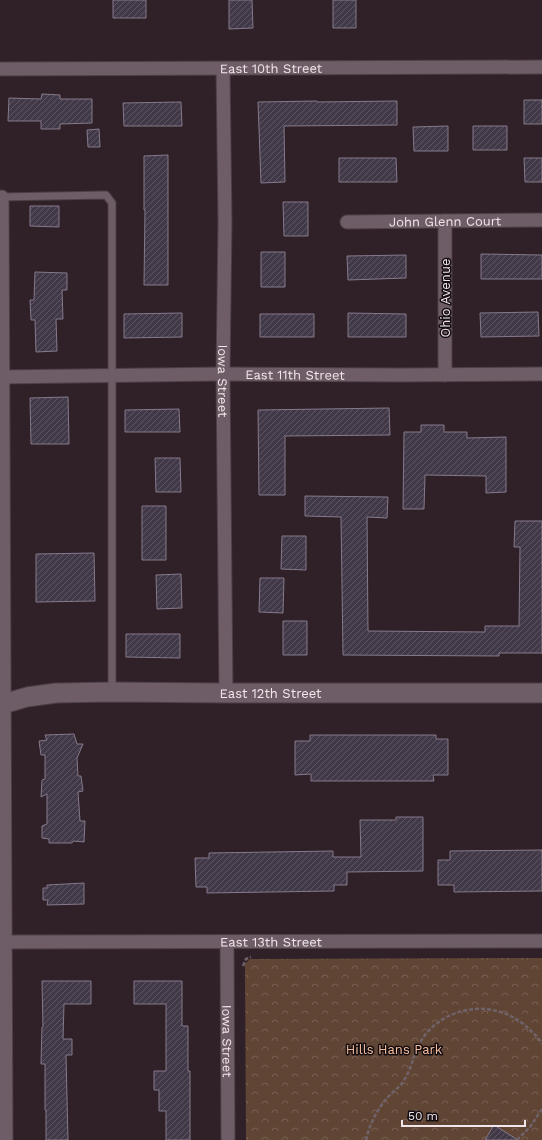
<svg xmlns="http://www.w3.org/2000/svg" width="542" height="1140" font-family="'Work Sans',sans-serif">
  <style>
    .park { fill: url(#park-crowns) }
    .building { fill: url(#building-hatch); stroke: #847a8b }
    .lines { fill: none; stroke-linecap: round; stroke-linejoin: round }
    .lane-casing { stroke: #4c3f46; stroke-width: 9 }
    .street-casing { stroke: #4c3f46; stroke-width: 15 }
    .secondary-casing { stroke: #4c3f46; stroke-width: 21 }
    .path { stroke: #6f6269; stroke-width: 2.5; stroke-dasharray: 4 2; stroke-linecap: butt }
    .lane { stroke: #6e5c66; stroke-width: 7 }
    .street { stroke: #6e5c66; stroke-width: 13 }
    .secondary { stroke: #6e5c66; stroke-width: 19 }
    .labels { text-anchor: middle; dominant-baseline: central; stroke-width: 3; stroke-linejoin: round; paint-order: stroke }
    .street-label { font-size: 13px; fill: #f1e6eb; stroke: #140d11 }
    .park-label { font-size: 13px; fill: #f5bd9d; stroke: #140d11 }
  </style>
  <defs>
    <pattern id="park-crowns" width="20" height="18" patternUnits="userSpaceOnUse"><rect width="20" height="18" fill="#604535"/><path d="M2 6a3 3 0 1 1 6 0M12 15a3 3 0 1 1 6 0" fill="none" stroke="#776052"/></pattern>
    <pattern id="building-hatch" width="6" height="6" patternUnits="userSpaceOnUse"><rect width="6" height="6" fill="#423948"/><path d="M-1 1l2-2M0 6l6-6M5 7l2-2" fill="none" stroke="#5e5663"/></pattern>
  </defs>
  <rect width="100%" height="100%" fill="#302129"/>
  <!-- park -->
  <path class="park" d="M542,958V1140H246L245,964L250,959Z"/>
  <!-- building -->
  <path class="building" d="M113,0H146V18H113Z
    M229,0H252L253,28L229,29Z
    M333,0H356V28H333Z
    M42,94L60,95V99H92V123L60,124V129H41V121H8L9,98L41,99Z
    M524,100H542V124H524Z
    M317,101V102L397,101V125L284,126L285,182L261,183L258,102Z
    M181,102L182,126H124L123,103Z
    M448,126V151H414L413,127Z
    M473,126H507V150H473Z
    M99,129L100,147H88L87,130Z
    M168,155V285H144L145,210H144V156Z
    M339,158H396L397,182H339Z
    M524,158H542V182H525Z
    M283,202H308V236H284Z
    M30,206H59V227L30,226Z
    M261,252H285V287H261Z
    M481,254L542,255V279H481Z
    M406,255V278L348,280L347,256Z
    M35,272L67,273V290H62L63,319H56L57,351L36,352L35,320H31L30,300H34Z
    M538,312L539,336L481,337L480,313Z
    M182,313V337L124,338V314Z
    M348,313L406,314V337H348Z
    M260,314H314V337H260Z
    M68,397L69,444H31L30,398Z
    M389,408L390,435L285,436V495H259L258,410Z
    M179,409L180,432H125V410Z
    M421,425H444V432H467V438L506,437V492L486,493V476L425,475L424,509H403L404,432H421Z
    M155,458H180L181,492H156Z
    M305,496L388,497L387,518L367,517L368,631L485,632V626H519L520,547H514L515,521H542V653H499V656L343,655L341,517L305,516Z
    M142,506H166V560H142Z
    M282,536H306V570L281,569Z
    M94,553L95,601L36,602V554Z
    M181,574L182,608L157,609L156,575Z
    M260,578H284L283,613L259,612Z
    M283,621H307V655H283Z
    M126,634H180V658L126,657Z
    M74,734L77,744H83L77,758L78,776H81L83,791L78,792L80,821H85L84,842L73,841L72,843H49V839L42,838V826L47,824V794L41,797L42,780L45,779V755H41L39,741L47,740L45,735Z
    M310,735H436V739H448V775H433L434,781H311V774L295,775V741H310Z
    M396,817H423V871L347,872V885H334V891L207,893V887H196L195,858H209V853L333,851V857H361L360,820H396Z
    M542,850V891L454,892V885H438V860H450V851Z
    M84,883V904L47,905L48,900H43V888H47V885Z
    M42,981H91V1004H64L63,1039H72V1055H66L68,1140H46V1110H45V1064H41L42,1027H43Z
    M134,981H182V1026H188V1071H190V1140H166V1111H159V1090H154V1071H166V1004H134Z
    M494,1125L518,1140H485Z"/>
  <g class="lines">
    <defs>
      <path id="lane" d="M0,197L106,195L112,203V692"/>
      <g id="street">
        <path id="s1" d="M0,69L542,67"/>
        <path id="s2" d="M223,69L225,223L223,374L226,693"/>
        <path d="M2,197L6,1140"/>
        <path id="s3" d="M347,222L542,220"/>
        <path d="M445,375V221"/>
        <path id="s4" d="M0,377L223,374L400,375L542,374"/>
        <path id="s5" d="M0,942L542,941"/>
        <path id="s6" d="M227,942L228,1140"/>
      </g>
      <g id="secondary">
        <path id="s7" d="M0,705L27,697L56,693L112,692L226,693H542"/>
      </g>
    </defs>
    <!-- lane casing -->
    <use href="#lane" class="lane-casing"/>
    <!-- street casing -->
    <use href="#street" class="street-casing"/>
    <!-- secondary casing -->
    <use href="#secondary" class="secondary-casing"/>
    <!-- path -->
    <path class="path" d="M243,966L246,959L251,957
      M366,1140C369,1125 378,1108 388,1097C393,1091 399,1088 403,1082C413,1067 414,1049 425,1035C451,1003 498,1000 528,1028C533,1033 539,1038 542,1044
      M517,1140L530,1127L542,1109"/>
    <!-- lane -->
    <use href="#lane" class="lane"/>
    <!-- street -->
    <use href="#street" class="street"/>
    <!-- secondary -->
    <use href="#secondary" class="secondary"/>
  </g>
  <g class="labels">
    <!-- street labels -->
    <g class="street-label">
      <text stroke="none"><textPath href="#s1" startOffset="271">East 10th Street</textPath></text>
      <text stroke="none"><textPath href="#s3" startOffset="98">John Glenn Court</textPath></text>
      <text transform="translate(445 298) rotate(-90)">Ohio Avenue</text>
      <text stroke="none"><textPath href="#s4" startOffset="295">East 11th Street</textPath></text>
      <text stroke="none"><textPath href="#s2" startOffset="312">Iowa Street</textPath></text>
      <text stroke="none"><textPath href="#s7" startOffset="272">East 12th Street</textPath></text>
      <text stroke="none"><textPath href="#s5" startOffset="271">East 13th Street</textPath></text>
      <text stroke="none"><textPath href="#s6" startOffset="99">Iowa Street</textPath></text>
    </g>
    <!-- park labels -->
    <g class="park-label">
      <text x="394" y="1049">Hills Hans Park</text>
    </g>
  </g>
  <!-- scale -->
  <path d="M402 1120v6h123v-6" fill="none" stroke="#f1e6eb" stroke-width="2"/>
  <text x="408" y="1120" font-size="12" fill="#f1e6eb" stroke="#140d11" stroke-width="3" paint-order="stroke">50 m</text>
</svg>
